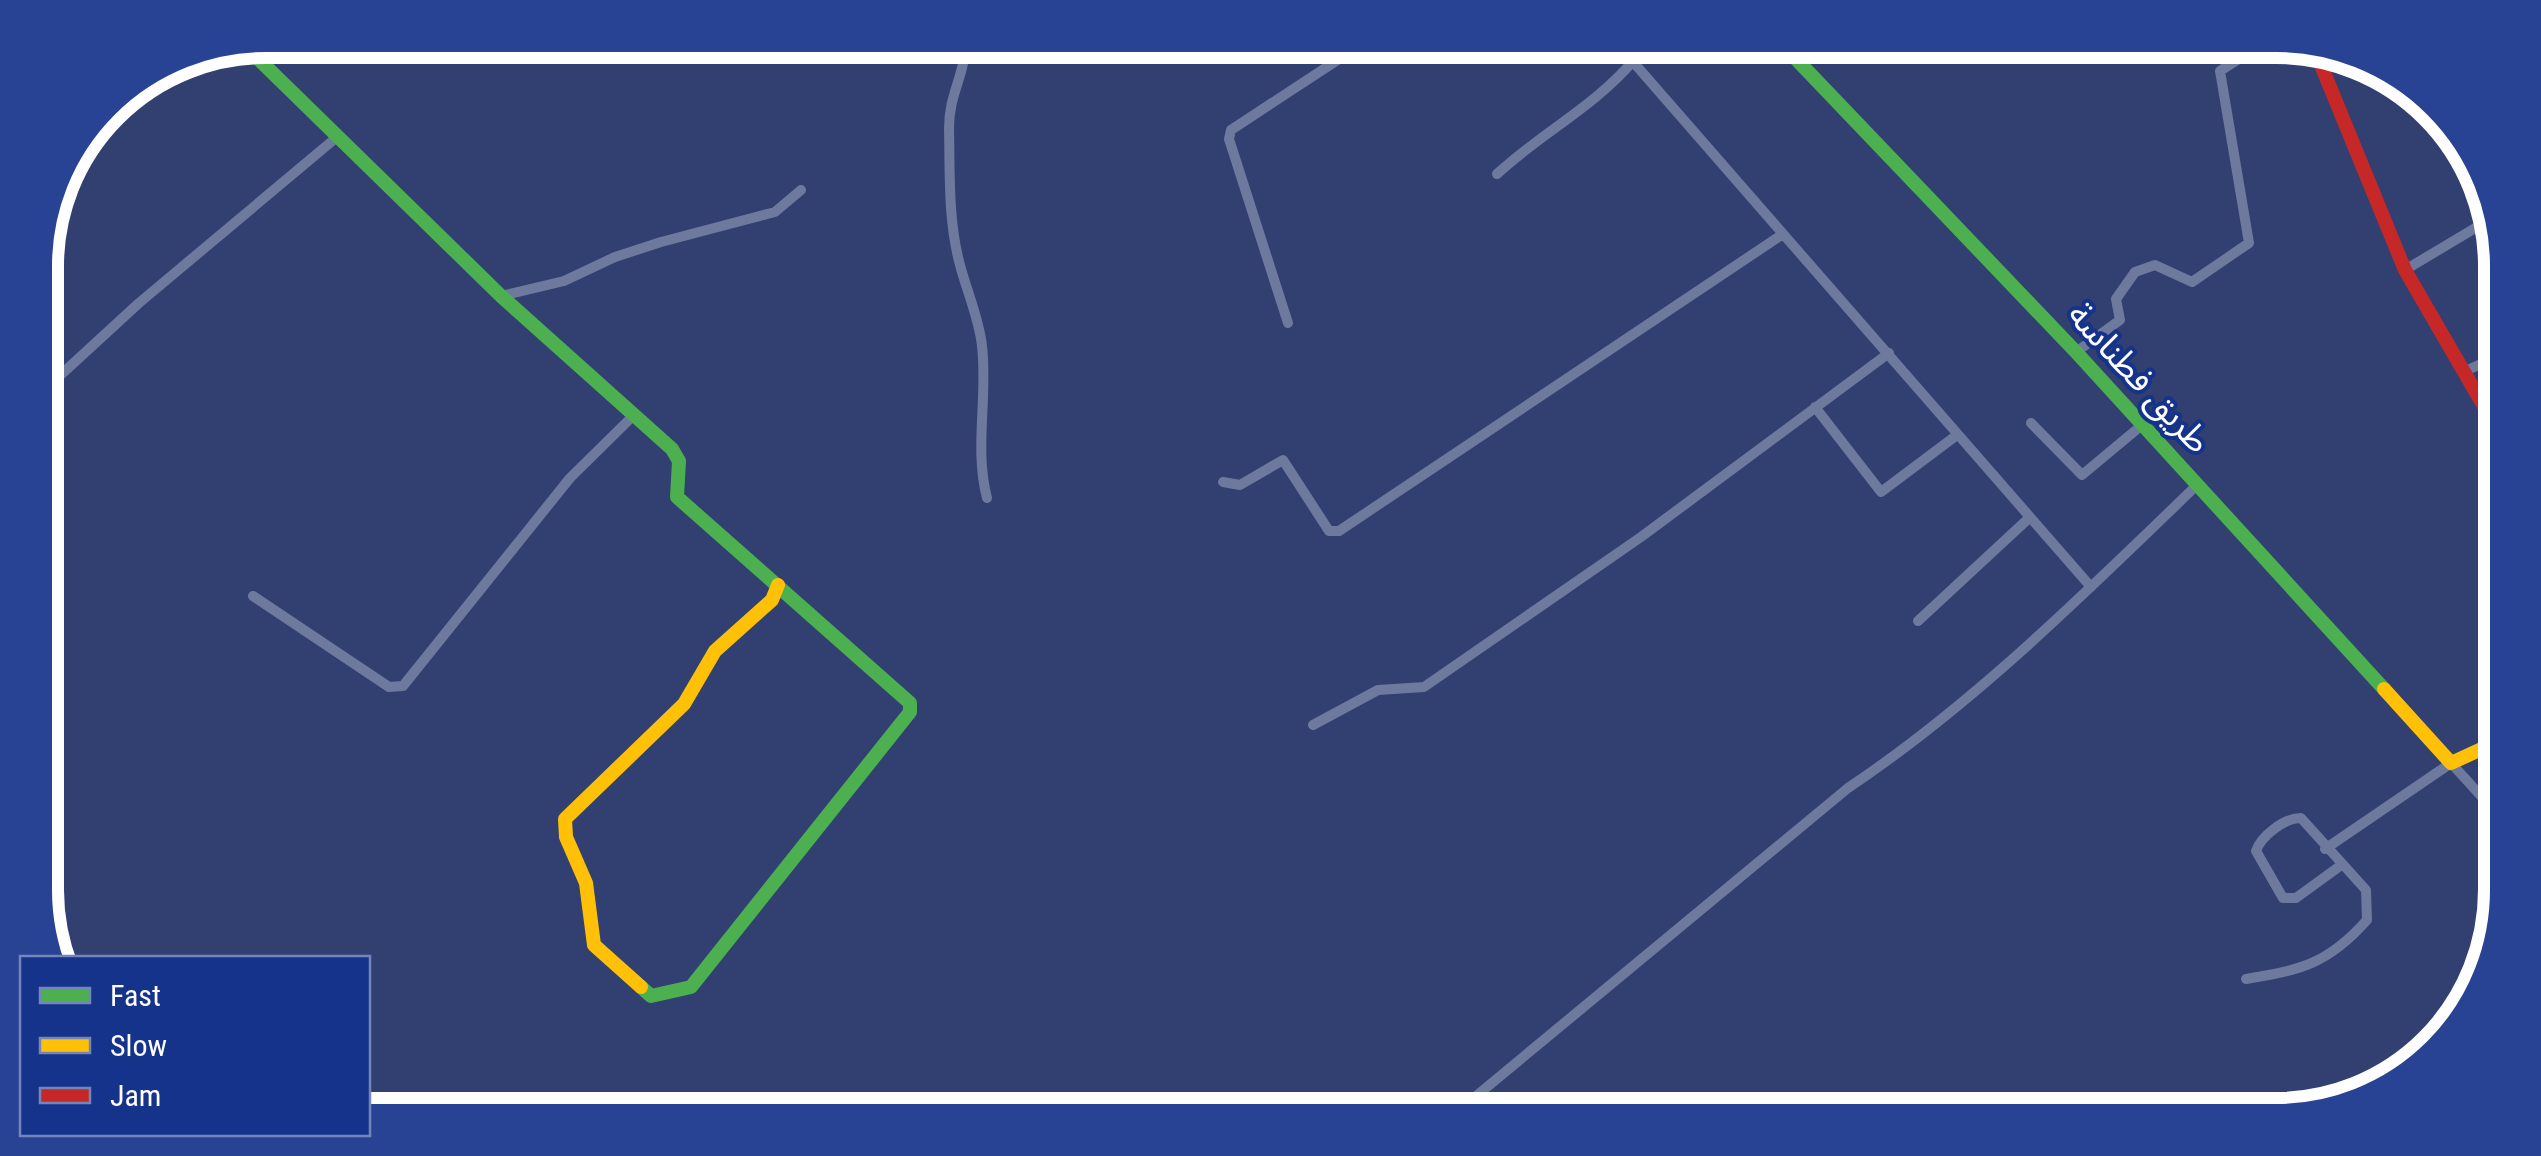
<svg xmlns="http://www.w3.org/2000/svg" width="2541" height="1156" font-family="'Roboto Condensed','Noto Sans Arabic',sans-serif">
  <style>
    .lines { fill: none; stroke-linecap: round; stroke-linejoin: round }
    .street { stroke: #6d799d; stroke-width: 10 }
    .fast { stroke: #4caf50; stroke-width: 14 }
    .slow { stroke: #ffc107; stroke-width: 14 }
    .jam { stroke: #c62828; stroke-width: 14 }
    .labels { text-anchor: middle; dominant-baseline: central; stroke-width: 8; stroke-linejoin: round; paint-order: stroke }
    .street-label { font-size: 35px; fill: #fff; stroke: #16338b }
    .rim { fill: none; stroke: #fff; stroke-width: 12 }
  </style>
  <rect width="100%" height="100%" fill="#314070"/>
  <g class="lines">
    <!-- street -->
    <path class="street" d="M964,40C968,71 949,91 949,128C950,174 948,221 960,265C967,292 979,318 982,346C988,397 974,449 987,498
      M1614,40L2091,587
      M2045,40H2046
      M2321,65L2351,55
      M1497,174C1541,133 1594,107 1634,60
      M2405,270L2492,218
      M501,296L564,281L615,257L661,242L775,212L801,190
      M1288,323L1229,139L1231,130L1368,40
      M2076,352L2120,320L2116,299L2135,272L2155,265L2192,282L2249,243L2220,71L2268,40
      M2463,372L2499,356
      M41,393L139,303L337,137
      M1815,407L1881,492L1957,435
      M2031,423L2082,475L2142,425
      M1223,482L1240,485L1283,460L1329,531H1339L1783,234
      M253,596L389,687L403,686L570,478L634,415
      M1918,621L2028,519
      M1313,725L1378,690L1424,687L1641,537L1889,353
      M2325,849L2451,763L2501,818
      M2246,979C2301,970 2328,964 2367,920L2366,890L2301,818C2284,818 2261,836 2256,851L2283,898H2296L2340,866
      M1452,1116L1848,788C1975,703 2087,591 2197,485"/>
    <!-- fast -->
    <path class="fast" d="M1778,40L2076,352L2384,689
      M243,44L501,296L672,449L679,461L677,497L910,703V712L691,987L651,996L641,987"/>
    <!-- slow -->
    <path class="slow" d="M2384,689L2451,763L2501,740
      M641,987L594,945L586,883L566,837L565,819L684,704L715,651L772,600L778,585"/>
    <!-- jam -->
    <path class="jam" d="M2314,48L2405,270L2500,434"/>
  </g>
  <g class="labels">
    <!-- street labels -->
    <g class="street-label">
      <text transform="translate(2139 378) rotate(47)">طريق فطناسة</text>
    </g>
  </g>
  <!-- crop -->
  <path d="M0 0H2541V1156H0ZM266 58H2276A208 208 0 0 1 2484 266V890A208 208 0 0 1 2276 1098H266A208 208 0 0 1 58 890V266A208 208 0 0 1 266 58Z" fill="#294394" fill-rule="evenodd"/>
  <path class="rim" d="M266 58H2276A208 208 0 0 1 2484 266V890A208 208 0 0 1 2276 1098H266A208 208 0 0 1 58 890V266A208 208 0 0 1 266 58Z"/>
  <!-- legend -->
  <rect x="20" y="956" width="350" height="180" fill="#16338b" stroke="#7385b9" stroke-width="2.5"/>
  <rect x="40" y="988" width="50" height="15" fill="#4caf50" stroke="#7385b9" stroke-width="2.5"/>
  <text x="110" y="1006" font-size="30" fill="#ffffff">Fast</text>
  <rect x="40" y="1038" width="50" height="15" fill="#ffc107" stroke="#7385b9" stroke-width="2.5"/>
  <text x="110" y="1056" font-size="30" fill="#ffffff">Slow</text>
  <rect x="40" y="1088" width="50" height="15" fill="#c62828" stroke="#7385b9" stroke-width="2.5"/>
  <text x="110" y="1106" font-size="30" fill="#ffffff">Jam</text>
</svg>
